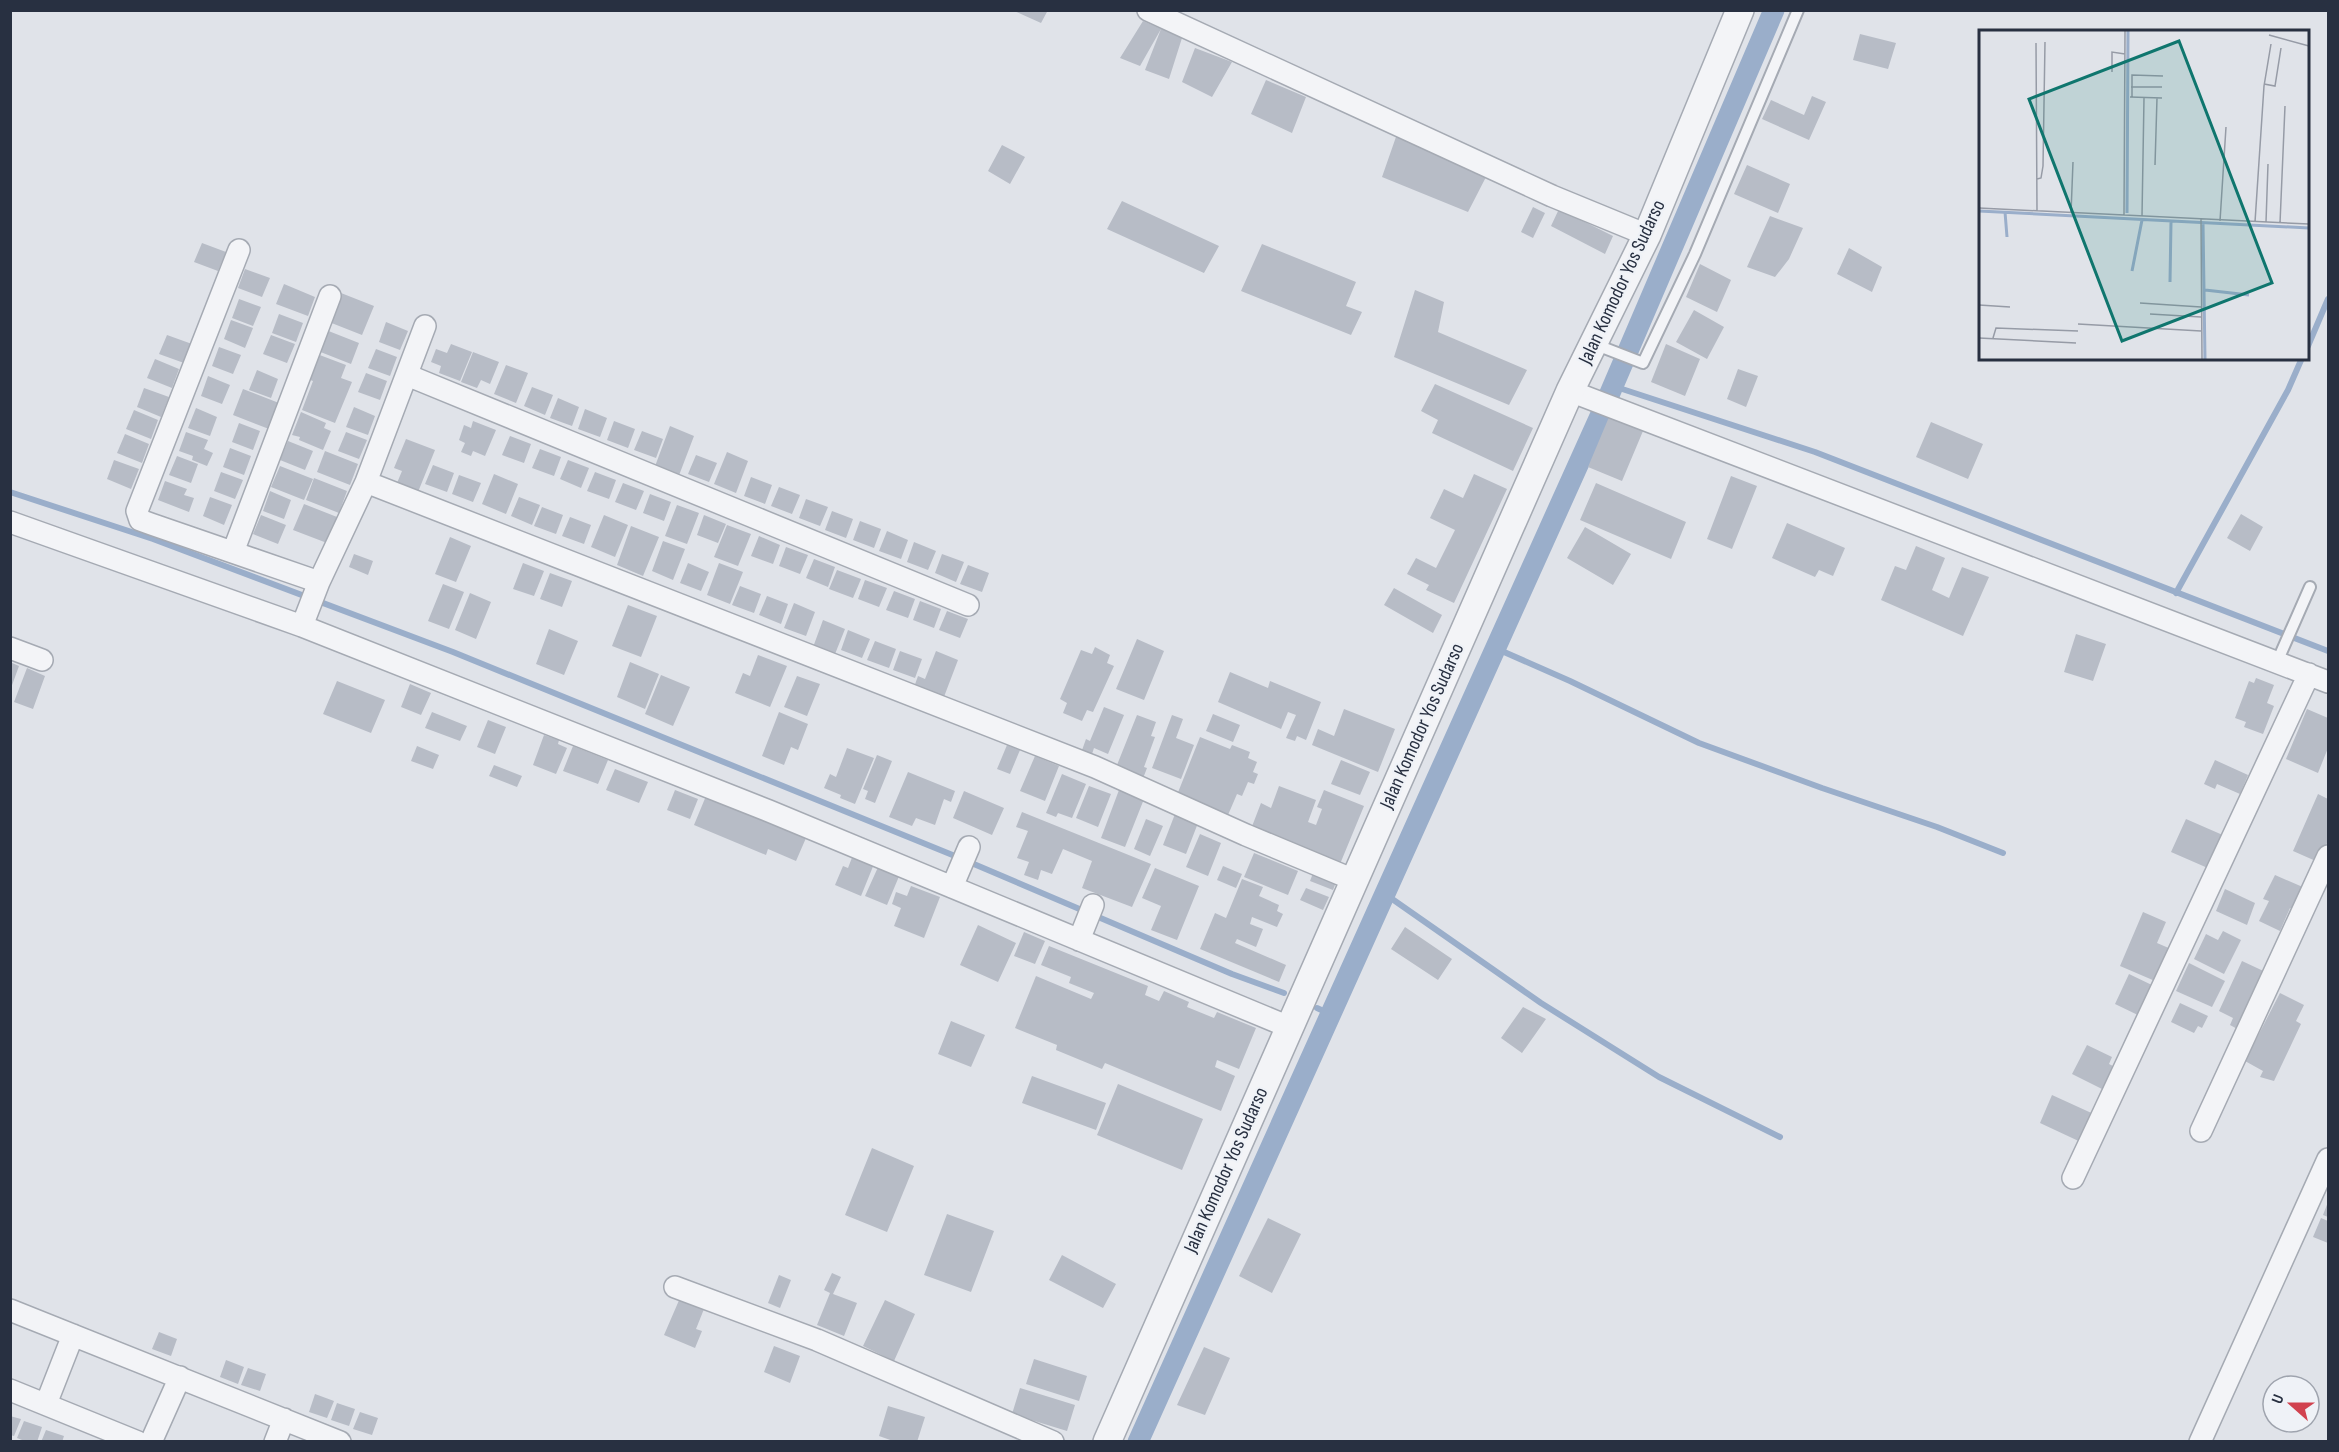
<svg xmlns="http://www.w3.org/2000/svg" width="2339" height="1452" font-family="'Sofia Sans Condensed',sans-serif">
  <style>
    .lines { fill: none; stroke-linecap: round; stroke-linejoin: round }
    .stream { stroke: #9aaeca; stroke-width: 6 }
    .canal { stroke: #9aaeca; stroke-width: 21 }
    .building { fill: #b7bcc6 }
    .service-casing { stroke: #a5aab3; stroke-width: 14 }
    .minor-casing { stroke: #a5aab3; stroke-width: 24 }
    .tertiary-casing { stroke: #a5aab3; stroke-width: 30 }
    .service { stroke: #f3f4f7; stroke-width: 10 }
    .minor { stroke: #f3f4f7; stroke-width: 21 }
    .tertiary { stroke: #f3f4f7; stroke-width: 27 }
    .labels { text-anchor: middle; dominant-baseline: central; stroke-width: 4.5; stroke-linejoin: round; paint-order: stroke }
    .street-label { font-size: 20px; fill: #283041; stroke: #eff2f7 }
    .inset-river { fill: none; stroke: #9aaeca; stroke-width: 3 }
    .inset-road { fill: none; stroke: #969ba6; stroke-width: 1.5 }
    .view { fill: #0f766e; fill-opacity: 0.15; stroke: #0f766e; stroke-width: 3 }
    .inset-edge { fill: none; stroke: #283041; stroke-width: 3 }
  </style>
  <rect width="100%" height="100%" fill="#e0e3e9"/>
  <g class="lines">
    <!-- stream -->
    <path class="stream" d="M2308,346L2328,299
      M1613,386L1815,452L2328,651
      M10,492L153,539L453,652L955,856L1232,974L1284,993
      M2176,593L2288,390L2302,358
      M1495,648L1570,681L1699,743L1822,788L1937,827L2003,853
      M1385,894L1541,1003L1659,1077L1780,1137
      M1317,1008L1330,1014"/>
    <!-- canal -->
    <path class="canal" d="M1138,1442L1601,414L1774,10"/>
  </g>
  <!-- building -->
  <path class="building" d="M1012,10H1048L1041,23Z
    M1143,21L1182,38L1169,79L1145,70L1161,29L1140,66L1120,58Z
    M1860,34L1896,43L1888,69L1853,60Z
    M1195,48L1232,62L1212,97L1182,82Z
    M1266,80L1306,97L1292,133L1251,114Z
    M1812,96L1826,102L1809,140L1762,119L1771,100L1804,115Z
    M1397,134L1486,177L1468,212L1382,177Z
    M1002,145L1025,157L1010,184L988,171Z
    M1747,165L1790,184L1778,213L1734,194Z
    M1122,201L1219,246L1204,273L1107,229Z
    M1533,207L1545,213L1533,238L1521,232Z
    M1559,209L1613,236L1605,254L1551,226Z
    M1770,216L1803,228L1789,259L1775,277L1747,267Z
    M202,243L226,252L218,271L194,262Z
    M1262,244L1356,282L1346,306L1362,312L1351,335L1241,291Z
    M1849,248L1882,267L1872,292L1837,274Z
    M1700,264L1731,280L1717,312L1686,297Z
    M245,269L270,278L262,297L238,288Z
    M284,284L315,297L308,316L276,304Z
    M1415,290L1444,302L1438,332L1527,370L1509,405L1394,357Z
    M341,293L374,306L362,335L329,322Z
    M239,299L261,307L253,326L232,318Z
    M1694,310L1724,327L1707,359L1676,342Z
    M279,314L303,323L296,342L272,333Z
    M231,320L253,328L245,348L224,339Z
    M386,322L408,331L400,350L379,342Z
    M326,330L359,343L351,364L318,351Z
    M167,335L192,344L184,363L159,354Z
    M271,335L295,344L287,363L263,354Z
    M451,344L472,352L460,381L439,373L441,366L431,362L436,349L447,353Z
    M1666,344L1700,359L1685,396L1651,382Z
    M219,347L241,355L233,374L212,366Z
    M376,349L397,357L390,376L368,368Z
    M473,352L499,362L490,384L481,380L477,388L461,382Z
    M317,354L346,365L341,378L352,382L335,423L302,410L313,381L307,379Z
    M155,359L179,369L172,388L147,378Z
    M506,365L528,373L516,403L494,394Z
    M1738,369L1758,376L1746,407L1727,399Z
    M257,370L278,379L271,398L249,390Z
    M366,373L387,381L380,400L358,392Z
    M208,376L230,385L222,404L201,396Z
    M1435,384L1533,428L1513,471L1432,433L1438,420L1421,411Z
    M532,387L553,395L545,415L524,406Z
    M144,388L169,397L161,417L137,407Z
    M243,389L279,403L269,429L233,415Z
    M558,398L579,407L572,426L550,418Z
    M354,407L375,416L368,435L346,427Z
    M196,408L217,417L210,436L188,428Z
    M585,409L607,418L600,437L578,429Z
    M134,410L158,420L151,439L126,429Z
    M301,412L326,423L324,428L331,431L323,450L299,440L300,437L292,435Z
    M1609,417L1643,431L1622,481L1588,467Z
    M473,421L496,430L485,456L473,451L471,456L461,452L465,443L459,440L464,425L471,428Z
    M614,421L635,429L628,448L607,440Z
    M1931,422L1983,444L1968,479L1916,457Z
    M239,423L260,431L253,450L232,442Z
    M670,426L694,436L678,478L654,469Z
    M642,431L663,439L656,458L634,450Z
    M186,432L208,440L204,449L213,453L207,466L192,460L193,456L179,451Z
    M346,432L367,440L359,459L338,451Z
    M125,434L149,444L142,463L117,453Z
    M510,436L531,444L524,463L502,455Z
    M406,439L435,450L418,492L397,483L402,471L394,468Z
    M288,441L313,451L305,470L280,460Z
    M230,448L251,456L244,475L223,467Z
    M540,449L561,457L554,476L532,468Z
    M325,451L358,464L350,485L317,472Z
    M727,452L748,461L736,493L714,484Z
    M696,455L717,463L709,482L688,474Z
    M177,456L198,464L191,483L169,475Z
    M114,460L139,469L131,489L107,479Z
    M568,460L589,468L581,488L560,479Z
    M433,465L454,473L447,492L425,484Z
    M280,466L313,479L304,500L271,487Z
    M221,472L243,480L235,499L214,491Z
    M595,472L616,480L609,499L587,491Z
    M494,474L518,484L506,514L482,504Z
    M1474,474L1507,489L1454,603L1426,590L1429,585L1407,574L1416,558L1436,568L1455,530L1430,518L1444,489L1463,498Z
    M459,475L481,483L473,502L452,494Z
    M1731,476L1757,486L1732,549L1707,539Z
    M751,477L772,485L765,504L744,496Z
    M314,478L347,491L339,513L306,500Z
    M165,481L187,489L184,495L194,498L189,512L158,500Z
    M623,483L644,491L636,510L615,502Z
    M1596,483L1686,522L1671,559L1580,520Z
    M779,487L800,495L792,514L771,506Z
    M270,491L291,500L284,519L263,511Z
    M650,494L671,502L664,521L643,513Z
    M210,497L232,505L224,525L203,516Z
    M519,497L540,505L532,525L511,516Z
    M806,499L828,507L820,526L799,518Z
    M304,504L337,517L327,543L293,530Z
    M677,505L699,513L687,544L665,536Z
    M542,507L563,515L556,534L534,526Z
    M832,511L853,519L846,538L825,530Z
    M2241,514L2263,527L2250,551L2227,538Z
    M261,515L286,525L278,544L253,534Z
    M604,515L628,525L615,557L591,547Z
    M704,515L726,524L718,543L697,535Z
    M570,517L591,525L584,544L562,536Z
    M860,521L881,529L874,548L853,540Z
    M1787,523L1845,548L1833,576L1819,570L1815,577L1772,558Z
    M727,525L751,534L738,566L714,557Z
    M631,526L659,537L643,576L617,565Z
    M1585,527L1631,554L1613,585L1567,558Z
    M887,531L908,540L901,559L879,551Z
    M759,536L780,545L773,564L751,556Z
    M450,537L471,546L456,582L435,574Z
    M663,541L685,549L673,580L652,571Z
    M914,542L936,551L928,570L907,562Z
    M1916,546L1945,558L1932,590L1949,598L1962,567L1989,577L1963,636L1881,600L1895,566L1906,570Z
    M786,547L808,555L800,574L779,566Z
    M354,554L373,561L368,575L349,567Z
    M942,554L964,562L956,582L935,573Z
    M814,559L835,567L828,587L806,578Z
    M523,563L544,571L534,596L513,589Z
    M688,563L709,572L701,591L680,583Z
    M719,563L743,572L730,604L707,595Z
    M968,565L989,573L982,592L960,584Z
    M837,570L861,579L853,598L829,589Z
    M550,573L572,581L562,607L540,599Z
    M865,580L887,588L879,607L858,599Z
    M443,584L464,592L449,629L428,621Z
    M740,586L761,594L754,613L732,605Z
    M1394,588L1442,615L1433,633L1384,605Z
    M894,591L915,599L908,618L886,610Z
    M470,593L491,602L476,639L455,630Z
    M767,596L788,604L781,624L759,615Z
    M920,601L941,609L934,628L913,620Z
    M794,603L815,612L806,636L784,628Z
    M628,605L657,616L641,657L612,646Z
    M947,611L968,619L960,638L939,630Z
    M823,620L845,629L833,659L812,650Z
    M549,629L578,641L564,675L536,664Z
    M848,630L870,639L862,658L841,650Z
    M2076,634L2106,644L2093,681L2064,672Z
    M1137,639L1164,651L1144,700L1116,689Z
    M875,641L896,649L889,668L867,660Z
    M1095,647L1110,655L1107,663L1114,666L1093,712L1087,710L1082,721L1063,713L1067,703L1060,699L1081,650L1092,654Z
    M900,651L922,659L915,678L893,670Z
    M936,651L958,660L942,702L913,690L918,676L925,679Z
    M758,655L787,666L770,707L735,693L743,673L750,676Z
    M10,662L19,666L11,688H10Z
    M630,662L659,674L645,709L617,697Z
    M27,668L45,676L33,709L14,702Z
    M1230,672L1268,688L1270,681L1321,702L1306,740L1297,736L1295,741L1286,738L1296,715L1288,712L1281,729L1218,702Z
    M661,675L690,687L673,726L645,714Z
    M797,676L820,684L807,716L784,707Z
    M2256,678L2274,685L2267,703L2274,706L2263,734L2244,727L2246,722L2235,718L2249,681L2254,683Z
    M337,681L385,700L371,733L323,714Z
    M410,684L431,693L421,715L401,707Z
    M1104,707L1124,715L1108,754L1094,748L1091,757L1081,753L1086,739L1090,741Z
    M1344,709L1395,729L1378,772L1312,745L1318,729L1334,736Z
    M2307,709L2328,718V748L2318,773L2286,759Z
    M432,712L467,726L460,741L425,728Z
    M779,712L808,724L798,750L791,747L784,765L762,756Z
    M1213,714L1240,725L1233,742L1206,731Z
    M1137,715L1156,722L1151,736L1155,737L1144,767L1147,768L1142,781L1115,770Z
    M1172,715L1183,719L1176,738L1194,745L1181,779L1152,768Z
    M488,720L506,727L495,754L477,747Z
    M544,735L559,740L558,744L567,748L556,774L533,765Z
    M1200,737L1230,749L1232,745L1250,752L1248,758L1257,762L1253,772L1258,774L1254,784L1248,782L1242,796L1237,794L1228,815L1177,795Z
    M1007,745L1020,750L1010,774L997,769Z
    M417,746L439,755L433,769L411,761Z
    M573,746L608,760L598,784L563,771Z
    M847,748L874,758L855,804L840,798L841,795L824,788L830,774L836,777Z
    M877,755L892,761L875,803L865,799L868,791L863,789Z
    M1035,756L1059,766L1045,801L1020,791Z
    M1341,760L1370,772L1360,795L1331,784Z
    M2215,760L2248,775L2240,794L2217,784L2215,789L2204,784Z
    M494,765L522,776L517,787L489,776Z
    M615,769L648,782L639,803L606,790Z
    M908,772L955,791L951,802L944,799L935,825L916,818L912,826L889,817Z
    M1062,774L1086,784L1072,818L1058,813L1056,817L1046,813Z
    M1089,786L1111,794L1098,827L1076,818Z
    M1279,786L1316,800L1308,822L1316,825L1322,809L1317,807L1324,790L1364,806L1340,864L1251,829L1261,803L1271,808Z
    M675,790L698,799L690,819L667,810Z
    M1119,790L1144,799L1125,847L1101,838Z
    M964,791L1004,808L992,835L953,818Z
    M2318,794L2328,799V841L2318,862L2293,851Z
    M706,796L806,838L796,861L768,849L766,855L694,825Z
    M1022,812L1151,864L1132,907L1082,888L1092,861L1063,849L1052,874L1041,870L1038,880L1024,875L1029,862L1017,858L1028,831L1016,827Z
    M1175,814L1198,823L1186,854L1163,845Z
    M1146,819L1163,826L1150,856L1134,849Z
    M2186,819L2225,836L2210,869L2171,852Z
    M1200,834L1221,843L1208,876L1186,867Z
    M1254,853L1298,871L1288,895L1244,877Z
    M853,855L874,864L861,896L835,885L843,866L848,868Z
    M879,865L900,874L887,905L865,896Z
    M1223,866L1242,874L1236,888L1217,880Z
    M1155,868L1199,886L1177,940L1151,930L1161,906L1142,898Z
    M1315,868L1338,877L1333,890L1310,881Z
    M2275,875L2305,888L2295,910L2290,908L2280,931L2259,921L2269,901L2263,899Z
    M1242,879L1263,887L1259,896L1279,905L1277,911L1283,914L1277,927L1252,917L1250,924L1263,929L1256,947L1237,939L1235,943L1286,965L1279,982L1200,949L1215,913L1226,918Z
    M911,886L940,897L924,938L894,926L901,908L892,904L896,892L907,896Z
    M1306,888L1329,897L1323,910L1300,900Z
    M2225,889L2255,903L2247,925L2216,911Z
    M2143,912L2166,922L2157,943L2171,949L2162,984L2120,966Z
    M978,925L1016,943L998,982L960,965Z
    M1405,927L1452,959L1438,980L1391,949Z
    M2223,931L2241,940L2224,974L2194,959L2206,934L2218,940Z
    M1024,932L1045,941L1035,964L1014,956Z
    M1049,946L1148,986L1145,995L1159,1001L1164,991L1189,1002L1187,1007L1214,1018L1217,1012L1256,1028L1239,1069L1217,1060L1215,1067L1235,1076L1221,1111L1105,1063L1102,1069L1056,1050L1057,1045L1015,1028L1036,976L1091,999L1094,993L1069,983L1071,977L1041,965Z
    M2242,961L2272,975L2243,1032L2230,1025L2233,1018L2219,1011Z
    M2189,963L2225,981L2212,1007L2176,991Z
    M2129,974L2156,987L2142,1017L2115,1004Z
    M2280,993L2304,1005L2296,1021L2301,1024L2274,1081L2260,1077L2263,1071L2245,1061Z
    M2180,1003L2208,1016L2202,1028L2198,1026L2194,1033L2171,1022Z
    M1523,1007L1546,1019L1522,1053L1501,1038Z
    M951,1021L985,1035L971,1067L938,1054Z
    M2087,1045L2112,1057L2109,1064L2115,1067L2104,1090L2072,1074Z
    M1032,1076L1106,1103L1096,1130L1022,1103Z
    M1118,1084L1203,1119L1182,1170L1097,1135Z
    M2052,1095L2098,1116L2085,1144L2040,1123Z
    M872,1148L914,1166L887,1232L845,1215Z
    M2328,1202V1217L2323,1215Z
    M947,1214L994,1231L971,1292L924,1275Z
    M1268,1218L1301,1234L1272,1293L1239,1276Z
    M2321,1218L2328,1221V1243L2313,1237Z
    M1062,1255L1116,1284L1103,1308L1049,1280Z
    M832,1273L841,1277L833,1294L857,1303L844,1336L817,1325L830,1293L824,1290Z
    M779,1275L791,1280L780,1308L768,1303Z
    M680,1298L704,1309L696,1329L702,1331L695,1348L664,1335Z
    M885,1300L915,1314L894,1361L863,1346Z
    M159,1332L177,1339L171,1356L152,1349Z
    M774,1346L800,1356L790,1383L764,1372Z
    M1204,1347L1230,1358L1205,1415L1177,1405Z
    M1034,1359L1087,1376L1079,1401L1026,1384Z
    M226,1360L244,1367L238,1384L220,1377Z
    M248,1368L266,1374L260,1391L241,1385Z
    M1020,1388L1075,1405L1067,1431L1012,1414Z
    M315,1394L334,1401L327,1418L309,1412Z
    M337,1403L355,1409L349,1426L331,1420Z
    M888,1406L925,1417L917,1442H896L879,1436Z
    M360,1412L378,1418L372,1435L353,1429Z
    M10,1416L21,1419L14,1436L10,1435Z
    M24,1421L42,1427L37,1442H27L17,1438Z
    M46,1430L64,1436L62,1442H41Z"/>
  <g class="lines">
    <defs>
      <path id="service" d="M1594,344L1643,363L1695,254L1798,10
        M2277,662L2310,587"/>
      <path id="minor" d="M1148,10L1552,196L1647,235
        M239,250L137,511L140,520L151,524L319,582
        M407,375L968,605
        M1570,391L2328,682
        M366,482L1095,767L1246,835L1354,880
        M10,522L302,626L769,811L1289,1027
        M233,552L330,296
        M302,626L319,582L366,482L425,326
        M10,648L42,660
        M952,887L969,847
        M1079,940L1093,905
        M2201,1131L2328,856
        M2073,1178L2309,674
        M675,1287L817,1340L1053,1442
        M10,1310L340,1442
        M10,1390L138,1442
        M46,1404L73,1335
        M151,1442L180,1377
        M275,1442L284,1419
        M2200,1442L2328,1159"/>
      <path id="tertiary" d="M1107,1442L1570,391L1647,235L1740,10"/>
    </defs>
    <!-- service casing -->
    <use href="#service" class="service-casing"/>
    <!-- minor casing -->
    <use href="#minor" class="minor-casing"/>
    <!-- tertiary casing -->
    <use href="#tertiary" class="tertiary-casing"/>
    <!-- service -->
    <use href="#service" class="service"/>
    <!-- minor -->
    <use href="#minor" class="minor"/>
    <!-- tertiary -->
    <use href="#tertiary" class="tertiary"/>
  </g>
  <g class="labels">
    <!-- street labels -->
    <g class="street-label">
      <text transform="translate(1622 282) rotate(-65)">Jalan Komodor Yos Sudarso</text>
      <text transform="translate(1422 726) rotate(-66)">Jalan Komodor Yos Sudarso</text>
      <text transform="translate(1226 1170) rotate(-66)">Jalan Komodor Yos Sudarso</text>
    </g>
  </g>
  <!-- overview -->
  <g transform="translate(1979 30)">
    <rect width="330" height="330" fill="#e0e3e9"/>
    <path class="inset-river" d="M0,181L330,198M26,182L28,207M148,183L149,1M224,193L226,329M153,241L163,190M191,252L192,192M226,260L270,265"/>
    <path class="inset-road" d="M290,5L330,16M57,13L58,181M133,42V22L146,24M285,54L296,56L302,18M152,57H183M151,67L183,68M153,67V45L184,46M176,135L178,68M58,149L62,148L64,136L66,12M0,178L330,194M92,183L94,132M145,185L146,1M163,186L165,68M222,189L223,329M241,191L247,97M276,192L285,56L292,14M287,192L289,134M301,193L306,76M161,273L222,277M0,275L31,277M171,284L222,287M99,294L222,301M0,308L97,313M14,308L17,298L99,301"/>
    <path class="view" d="M200,11L293,253L143,311L50,69Z"/>
    <rect width="330" height="330" class="inset-edge"/>
  </g>
  <!-- border -->
  <rect width="2339" height="1452" fill="none" stroke="#283041" stroke-width="24"/>
  <!-- north arrow -->
  <g transform="translate(2291 1404) rotate(291)"><circle r="28" fill="#eff2f7" stroke="#9fa4ae" stroke-width="1.5"/>
  <path d="M0-4.5L10 22L0 15L-10 22Z" fill="#d1424f"/>
  <text y="-9" font-size="16" font-weight="bold" text-anchor="middle" fill="#283041">U</text>
  </g>
</svg>
